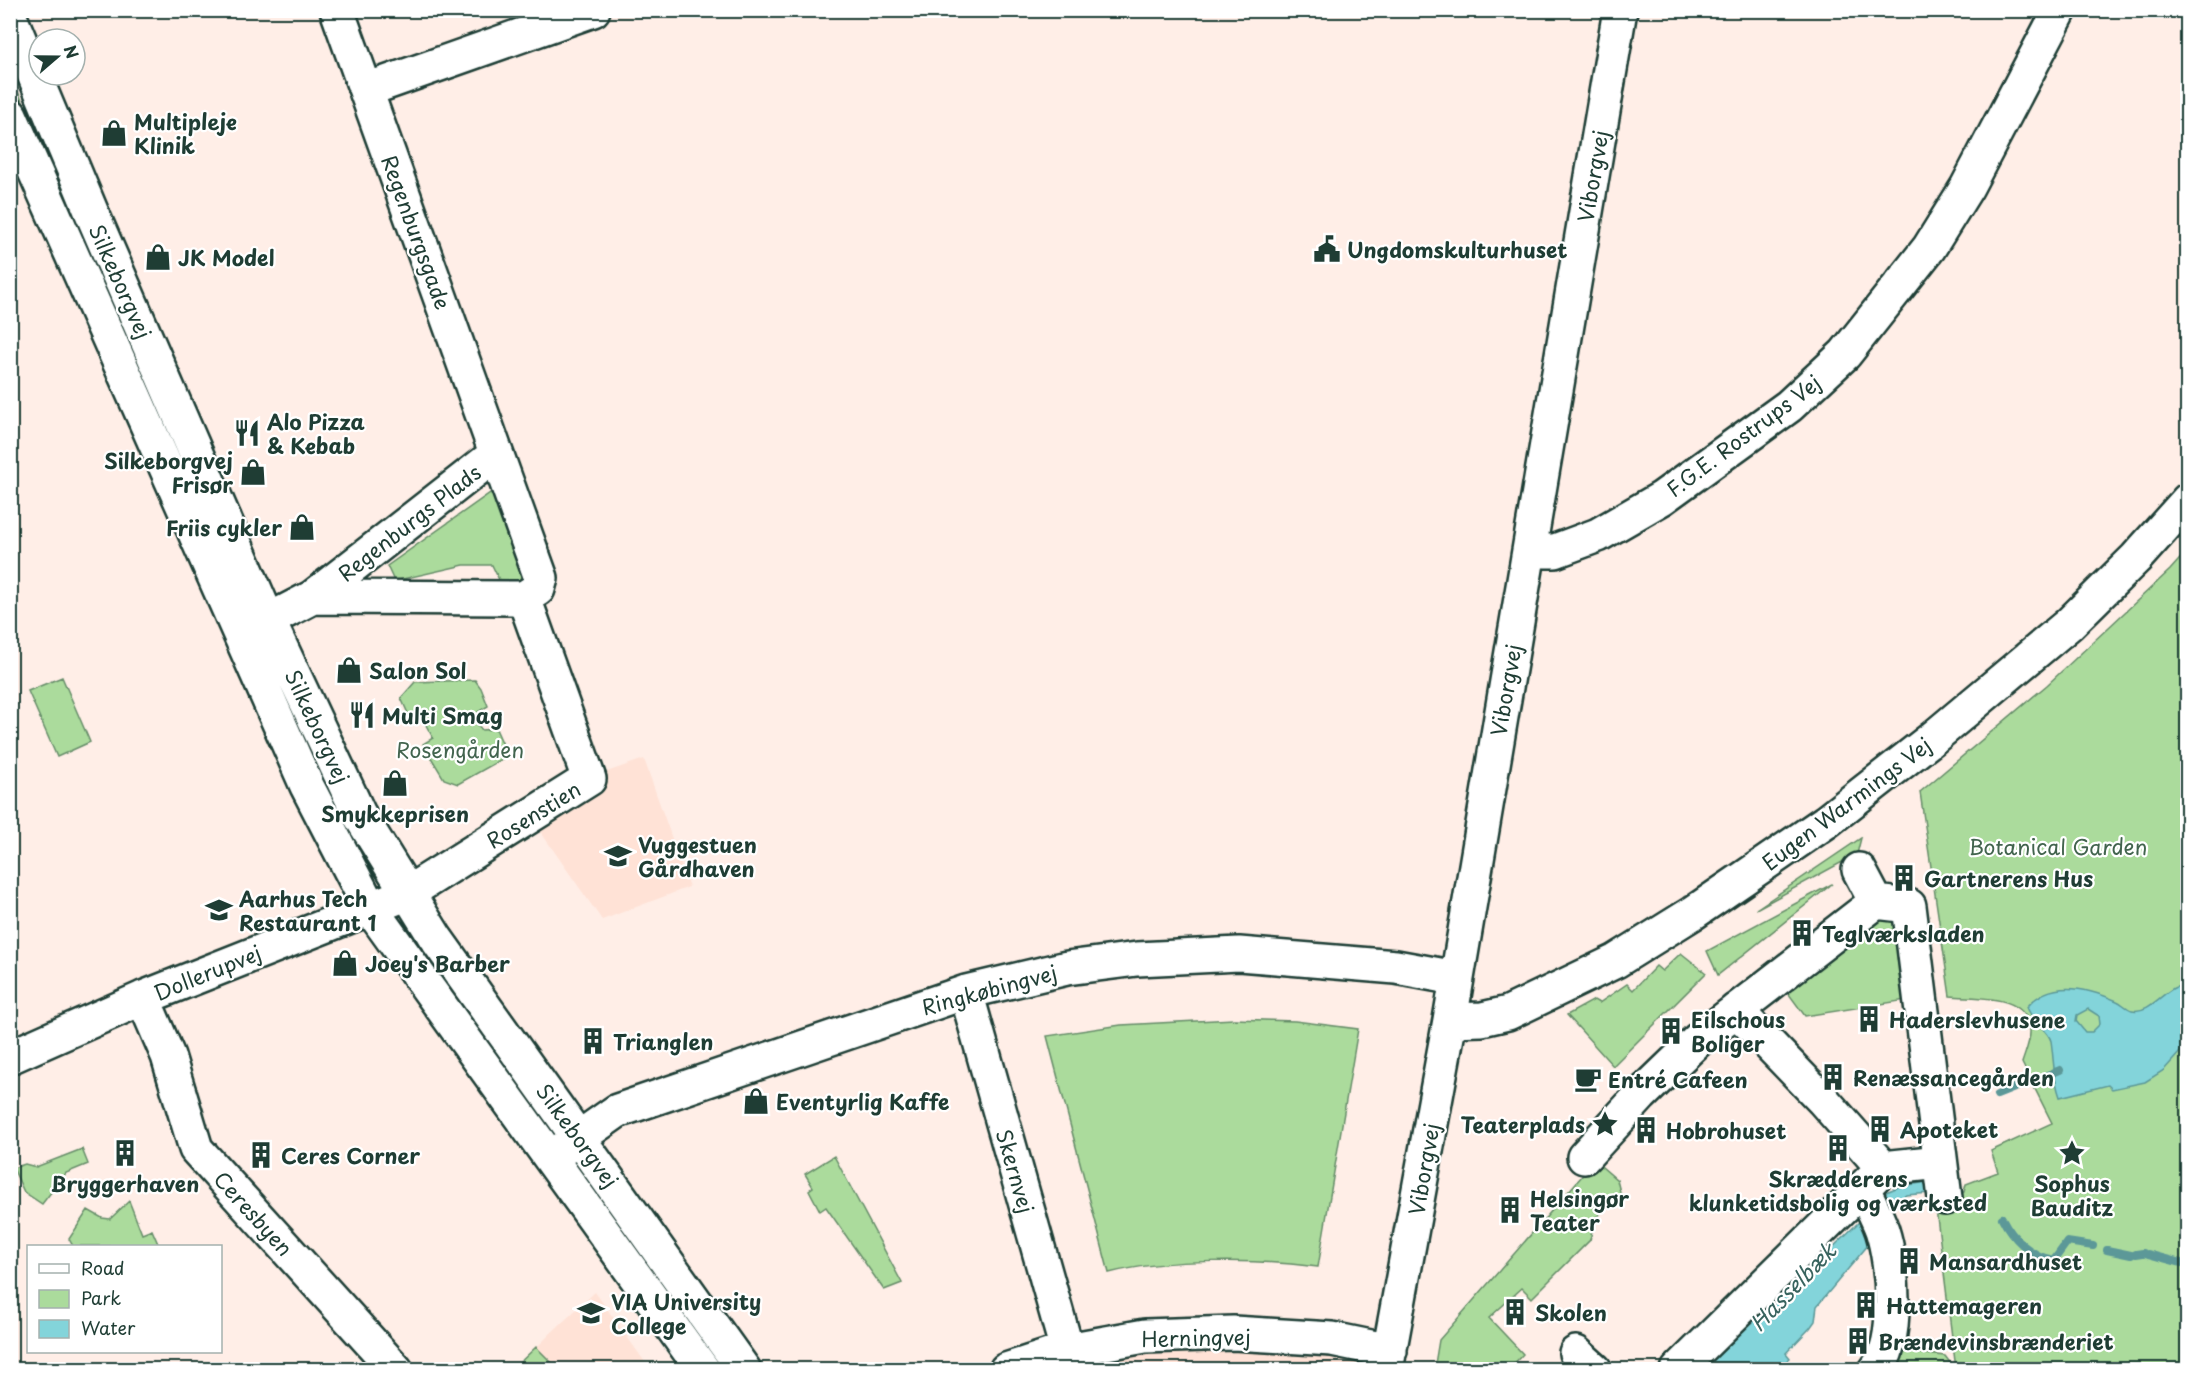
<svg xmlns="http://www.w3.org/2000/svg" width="2198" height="1380" font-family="'Playpen Sans',sans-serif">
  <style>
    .built { fill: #ffe2d6 }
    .green { fill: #abdb9c; stroke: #658c68; stroke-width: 1.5 }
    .water { fill: #83d4da; stroke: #5b9898; stroke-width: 1.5; fill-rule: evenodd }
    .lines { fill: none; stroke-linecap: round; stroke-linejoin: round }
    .stream { stroke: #5b9898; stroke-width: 8 }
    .minor-casing { stroke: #1f3d34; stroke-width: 38 }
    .minor { stroke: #fff; stroke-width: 33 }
    .labels { text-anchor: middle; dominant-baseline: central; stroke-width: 4.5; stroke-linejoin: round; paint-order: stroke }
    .poi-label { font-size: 21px; font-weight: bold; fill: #1f3d34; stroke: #fff; text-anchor: start }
    .street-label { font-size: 21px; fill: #1f3d34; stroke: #fff }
    .park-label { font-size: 21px; fill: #42644e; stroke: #fff }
    .water-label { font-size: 22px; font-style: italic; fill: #38635e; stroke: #fff }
  </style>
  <rect width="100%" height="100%" fill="#ffeee7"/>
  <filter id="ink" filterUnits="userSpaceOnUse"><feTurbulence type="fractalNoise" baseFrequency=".0167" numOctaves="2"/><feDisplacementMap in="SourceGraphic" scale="12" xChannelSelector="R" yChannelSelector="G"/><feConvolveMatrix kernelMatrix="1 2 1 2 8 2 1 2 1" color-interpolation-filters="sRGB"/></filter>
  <g filter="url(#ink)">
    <!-- built -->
    <path class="built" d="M644,759L689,887L602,920L535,824L598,775Z
      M595,1292L650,1369L514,1370L551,1333Z
      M1271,1349L1358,1360L1356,1370H1053L1166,1351Z"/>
    <!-- green -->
    <path class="green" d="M10,75C30,119 53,160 74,203L233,583L11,84Z
      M493,491L523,570L518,585L502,586L492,565H464L394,581L387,566Z
      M2187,551V1369H1956L1935,1201L1964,1192L1966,1184L1998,1172L1991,1151L2052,1123L2022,1063C2025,1053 2031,1040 2030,1030C2027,993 1977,999 1950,996L1920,792L2047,685L2170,570Z
      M277,671L367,853L359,857L275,679Z
      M62,677L90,742L57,757L28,691Z
      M475,680L481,688L488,706L478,712L476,723L482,730L496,729L505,749L504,758L458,784L444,779L423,744L433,738L421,716L411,720L401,698L415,682Z
      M1861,838L1857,854L1756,909Z
      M1832,884L1718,975L1707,951Z
      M1897,909L1913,999L1805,1016L1783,986L1874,913Z
      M413,927L552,1129H547L405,932Z
      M1681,953L1706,973L1613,1066L1567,1015L1594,1000L1599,1003L1627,984L1633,990L1656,966L1662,971Z
      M1234,1019L1295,1021L1358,1029L1318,1267C1258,1259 1167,1258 1109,1273L1047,1036L1121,1025Z
      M82,1149L88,1164L66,1173L42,1204L24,1192L13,1168L25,1164L36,1167Z
      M834,1156L902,1283L884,1290L826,1207L820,1211L809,1190L813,1187L805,1174Z
      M1595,1161L1617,1180L1621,1196L1587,1225L1592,1231L1590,1240L1532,1298L1522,1288L1489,1318L1523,1354L1509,1369L1434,1370L1439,1340Z
      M585,1171L725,1369H719L580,1174Z
      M129,1201L142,1234L152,1230L159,1246H73L69,1239L88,1210L102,1218L110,1219Z
      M536,1347L558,1369H513Z
      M1898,1351L1945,1356L1955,1369H1903L1893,1359Z"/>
    <!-- water -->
    <path class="water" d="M2176,987H2187V1040L2180,1052L2164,1070L2145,1082L2112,1089L2108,1085L2060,1097C2053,1078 2054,1060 2051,1041C2048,1029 2033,1024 2027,1007C2050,979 2088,988 2117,1001C2122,1003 2127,1009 2132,1010C2148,1014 2163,992 2176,987ZM2088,1009L2099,1016L2100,1024L2092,1032H2085L2076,1021L2077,1015Z
      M1928,1182L1930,1193L1906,1195L1898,1200L1869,1244L1817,1306L1815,1321L1810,1328L1786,1353L1790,1358L1777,1369L1694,1370L1759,1313L1762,1316L1860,1221L1886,1192L1901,1186Z"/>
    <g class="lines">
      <!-- stream -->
      <path class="stream" d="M1997,1095L2060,1070
        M2002,1218C2012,1238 2031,1257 2054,1260L2067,1242L2093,1246
        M2107,1250L2131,1255
        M2136,1254L2143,1253
        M2148,1254L2181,1263"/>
      <defs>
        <path id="minor" d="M10,17L91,211L269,622L359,814L435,937L744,1370
          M366,90L593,10
          M10,115L307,786L370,908L703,1370
          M1529,551H1555L1598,535L1662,498L1789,406L1845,354L1929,248L1967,187L2060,10
          M313,597L524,598L538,589L541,578L337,10
          M250,630L313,597L496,454
          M1859,870L1876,902
          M1876,902L1909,906L1945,1198
          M966,992L1067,1350
          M143,998L168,1056L196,1149L396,1370
          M1736,1010L1823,1100L1883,1168
          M1450,1020L1482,1019L1508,1013L1616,961L1693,913L1827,821L1933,738L2069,624L2136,558L2188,500
          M10,1057L143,998L406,894L589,779L524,598
          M563,1149L617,1111L966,992L1067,968L1137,959L1239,954L1396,967L1456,978
          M1584,1157L1641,1095L1699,1039L1876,902
          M1863,1188C1869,1202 1877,1216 1882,1230C1893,1264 1900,1341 1876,1370
          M1576,1353L1595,1370
          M1006,1370L1067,1350L1145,1336L1233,1333L1332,1339L1390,1351
          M1386,1370L1450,1020L1620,10
          M1678,1370L1883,1168L1940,1162"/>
      </defs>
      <!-- minor casing -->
      <use href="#minor" class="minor-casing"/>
      <!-- minor -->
      <use href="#minor" class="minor"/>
    </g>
  </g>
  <!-- icons -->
  <defs>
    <symbol id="shop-bare" viewBox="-9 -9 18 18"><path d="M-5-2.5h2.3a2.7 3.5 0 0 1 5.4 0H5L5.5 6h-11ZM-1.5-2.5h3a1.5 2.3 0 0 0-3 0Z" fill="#1f3d34" stroke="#fff" stroke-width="2.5" paint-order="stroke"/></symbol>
    <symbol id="civic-bare" viewBox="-9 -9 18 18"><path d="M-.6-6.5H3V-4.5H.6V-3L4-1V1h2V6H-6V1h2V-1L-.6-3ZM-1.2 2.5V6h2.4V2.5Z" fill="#1f3d34" stroke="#fff" stroke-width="2.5" paint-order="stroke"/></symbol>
    <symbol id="restaurant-bare" viewBox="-9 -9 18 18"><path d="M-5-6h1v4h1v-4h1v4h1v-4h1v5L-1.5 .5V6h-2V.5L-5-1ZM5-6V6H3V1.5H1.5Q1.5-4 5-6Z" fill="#1f3d34" stroke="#fff" stroke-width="2.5" paint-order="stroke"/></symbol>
    <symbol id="school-bare" viewBox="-9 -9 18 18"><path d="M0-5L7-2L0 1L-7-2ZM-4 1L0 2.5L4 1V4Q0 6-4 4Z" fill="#1f3d34" stroke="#fff" stroke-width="2.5" paint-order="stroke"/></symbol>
    <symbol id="building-bare" viewBox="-9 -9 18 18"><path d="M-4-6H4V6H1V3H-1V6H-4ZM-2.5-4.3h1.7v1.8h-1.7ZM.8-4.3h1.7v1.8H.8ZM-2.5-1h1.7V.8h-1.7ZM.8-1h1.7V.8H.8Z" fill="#1f3d34" stroke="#fff" stroke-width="2.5" paint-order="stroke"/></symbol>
    <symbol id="cafe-bare" viewBox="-9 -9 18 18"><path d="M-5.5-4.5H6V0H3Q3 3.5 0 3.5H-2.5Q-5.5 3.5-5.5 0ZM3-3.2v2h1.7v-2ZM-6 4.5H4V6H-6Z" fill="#1f3d34" stroke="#fff" stroke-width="2.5" paint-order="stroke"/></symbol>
    <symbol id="sight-bare" viewBox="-9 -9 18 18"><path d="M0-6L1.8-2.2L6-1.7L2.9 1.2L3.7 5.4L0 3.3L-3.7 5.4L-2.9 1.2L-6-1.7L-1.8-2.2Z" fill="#1f3d34" stroke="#fff" stroke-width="2.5" paint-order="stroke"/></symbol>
    <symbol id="university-bare" viewBox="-9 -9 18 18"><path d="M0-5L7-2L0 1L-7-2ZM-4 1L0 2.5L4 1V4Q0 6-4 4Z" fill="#1f3d34" stroke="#fff" stroke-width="2.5" paint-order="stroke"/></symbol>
  </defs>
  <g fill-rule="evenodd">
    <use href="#shop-bare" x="95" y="114" width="38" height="38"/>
    <use href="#civic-bare" x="1308" y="230" width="38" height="38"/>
    <use href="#shop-bare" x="139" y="238" width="38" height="38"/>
    <use href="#restaurant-bare" x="228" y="414" width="38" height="38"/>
    <use href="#shop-bare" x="234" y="453" width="38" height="38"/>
    <use href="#shop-bare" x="283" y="508" width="38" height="38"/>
    <use href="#shop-bare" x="330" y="651" width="38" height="38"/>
    <use href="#restaurant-bare" x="343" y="696" width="38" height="38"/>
    <use href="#shop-bare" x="376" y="764" width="38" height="38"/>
    <use href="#school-bare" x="599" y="837" width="38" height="38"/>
    <use href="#building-bare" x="1885" y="859" width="38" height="38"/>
    <use href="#school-bare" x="200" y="891" width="38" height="38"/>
    <use href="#building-bare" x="1783" y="914" width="38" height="38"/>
    <use href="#shop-bare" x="326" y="944" width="38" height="38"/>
    <use href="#building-bare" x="1850" y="1000" width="38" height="38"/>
    <use href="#building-bare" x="1652" y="1012" width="38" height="38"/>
    <use href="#building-bare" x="574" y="1022" width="38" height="38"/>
    <use href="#building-bare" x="1814" y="1058" width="38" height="38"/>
    <use href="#cafe-bare" x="1569" y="1060" width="38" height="38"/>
    <use href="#shop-bare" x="737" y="1082" width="38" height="38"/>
    <use href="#sight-bare" x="1586" y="1105" width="38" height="38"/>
    <use href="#building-bare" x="1861" y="1110" width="38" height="38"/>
    <use href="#building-bare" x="1627" y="1111" width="38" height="38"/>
    <use href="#building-bare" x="1819" y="1129" width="38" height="38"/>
    <use href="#building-bare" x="106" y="1134" width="38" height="38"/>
    <use href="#sight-bare" x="2053" y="1134" width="38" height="38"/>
    <use href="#building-bare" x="242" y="1136" width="38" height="38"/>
    <use href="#building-bare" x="1491" y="1191" width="38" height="38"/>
    <use href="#building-bare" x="1890" y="1242" width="38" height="38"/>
    <use href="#building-bare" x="1847" y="1286" width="38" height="38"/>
    <use href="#building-bare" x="1496" y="1293" width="38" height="38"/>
    <use href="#university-bare" x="572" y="1294" width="38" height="38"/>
    <use href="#building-bare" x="1839" y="1322" width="38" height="38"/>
  </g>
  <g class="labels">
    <!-- poi labels -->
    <g class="poi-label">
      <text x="134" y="121">Multipleje<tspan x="134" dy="24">Klinik</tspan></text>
      <text x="1347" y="249">Ungdomskulturhuset</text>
      <text x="178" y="257">JK Model</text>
      <text x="267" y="421">Alo Pizza<tspan x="267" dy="24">&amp; Kebab</tspan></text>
      <text x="233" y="460" text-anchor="end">Silkeborgvej<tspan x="233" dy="24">Frisør</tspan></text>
      <text x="282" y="527" text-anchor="end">Friis cykler</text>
      <text x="369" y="670">Salon Sol</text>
      <text x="382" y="715">Multi Smag</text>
      <text x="395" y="813" text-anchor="middle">Smykkeprisen</text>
      <text x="638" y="844">Vuggestuen<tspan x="638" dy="24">Gårdhaven</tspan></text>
      <text x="1924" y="878">Gartnerens Hus</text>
      <text x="239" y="898">Aarhus Tech<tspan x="239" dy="24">Restaurant 1</tspan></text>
      <text x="1822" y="933">Teglværksladen</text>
      <text x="365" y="963">Joey's Barber</text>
      <text x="1691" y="1019">Eilschous<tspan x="1691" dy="24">Boliger</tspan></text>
      <text x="1889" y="1019">Haderslevhusene</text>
      <text x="613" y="1041">Trianglen</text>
      <text x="1853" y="1077">Renæssancegården</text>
      <text x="1608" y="1079">Entré Cafeen</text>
      <text x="776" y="1101">Eventyrlig Kaffe</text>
      <text x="1585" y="1124" text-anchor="end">Teaterplads</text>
      <text x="1900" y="1129">Apoteket</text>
      <text x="1666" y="1130">Hobrohuset</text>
      <text x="281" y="1155">Ceres Corner</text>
      <text x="1838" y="1178" text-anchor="middle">Skrædderens<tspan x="1838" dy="24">klunketidsbolig og værksted</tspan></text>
      <text x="125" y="1183" text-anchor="middle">Bryggerhaven</text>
      <text x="2072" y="1183" text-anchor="middle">Sophus<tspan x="2072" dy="24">Bauditz</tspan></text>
      <text x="1530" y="1198">Helsingør<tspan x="1530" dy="24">Teater</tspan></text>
      <text x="1929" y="1261">Mansardhuset</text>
      <text x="611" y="1301">VIA University<tspan x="611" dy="24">College</tspan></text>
      <text x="1886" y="1305">Hattemageren</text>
      <text x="1535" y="1312">Skolen</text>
      <text x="1878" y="1341">Brændevinsbrænderiet</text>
    </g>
    <!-- street labels -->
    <g class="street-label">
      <text transform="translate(1592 176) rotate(-80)">Viborgvej</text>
      <text transform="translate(417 232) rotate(70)">Regenburgsgade</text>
      <text transform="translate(121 281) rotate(66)">Silkeborgvej</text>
      <text transform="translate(1743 435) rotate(-37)">F.G.E. Rostrups Vej</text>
      <text transform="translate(409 522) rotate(-38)">Regenburgs Plads</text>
      <text transform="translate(1505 690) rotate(-80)">Viborgvej</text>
      <text transform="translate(318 726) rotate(65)">Silkeborgvej</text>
      <text transform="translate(1846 803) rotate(-37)">Eugen Warmings Vej</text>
      <text transform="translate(533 814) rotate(-32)">Rosenstien</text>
      <text transform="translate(207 972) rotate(-22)">Dollerupvej</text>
      <text transform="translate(989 989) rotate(-15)">Ringkøbingvej</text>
      <text transform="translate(578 1135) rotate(54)">Silkeborgvej</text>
      <text transform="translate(1423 1169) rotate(-80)">Viborgvej</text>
      <text transform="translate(1016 1171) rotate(74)">Skernvej</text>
      <text transform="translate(254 1213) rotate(48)">Ceresbyen</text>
      <text transform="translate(1196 1337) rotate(-1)">Herningvej</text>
    </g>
    <!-- park labels -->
    <g class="park-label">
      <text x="460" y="749">Rosengården</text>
      <text x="2058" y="846">Botanical Garden</text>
    </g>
    <!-- water labels -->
    <g class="water-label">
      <text transform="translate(1792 1286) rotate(-46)">Hasselbæk</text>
    </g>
  </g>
  <!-- margin -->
  <rect width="2198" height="1380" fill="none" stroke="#fff" stroke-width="36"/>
  <rect x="18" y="18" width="2162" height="1344" fill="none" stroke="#1f3d34" stroke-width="2" filter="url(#ink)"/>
  <!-- legend -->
  <rect x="27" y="1245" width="195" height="108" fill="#ffffff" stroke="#a5b1ae" stroke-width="1.5"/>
  <rect x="39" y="1264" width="30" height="9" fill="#ffffff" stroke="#a5b1ae" stroke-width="1.5"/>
  <text x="81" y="1275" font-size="18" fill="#1f3d34">Road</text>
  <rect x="39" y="1290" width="30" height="18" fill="#abdb9c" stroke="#a5b1ae" stroke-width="1.5"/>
  <text x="81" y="1305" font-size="18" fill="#1f3d34">Park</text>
  <rect x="39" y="1320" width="30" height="18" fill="#83d4da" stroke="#a5b1ae" stroke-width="1.5"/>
  <text x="81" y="1335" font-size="18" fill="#1f3d34">Water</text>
  <!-- north arrow -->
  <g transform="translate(57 57) rotate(70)"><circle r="28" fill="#ffffff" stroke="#a5b1ae" stroke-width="1.5"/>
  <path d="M0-4.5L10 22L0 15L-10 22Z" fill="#1f3d34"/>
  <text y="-9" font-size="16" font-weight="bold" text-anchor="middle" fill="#1f3d34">N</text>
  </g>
</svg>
